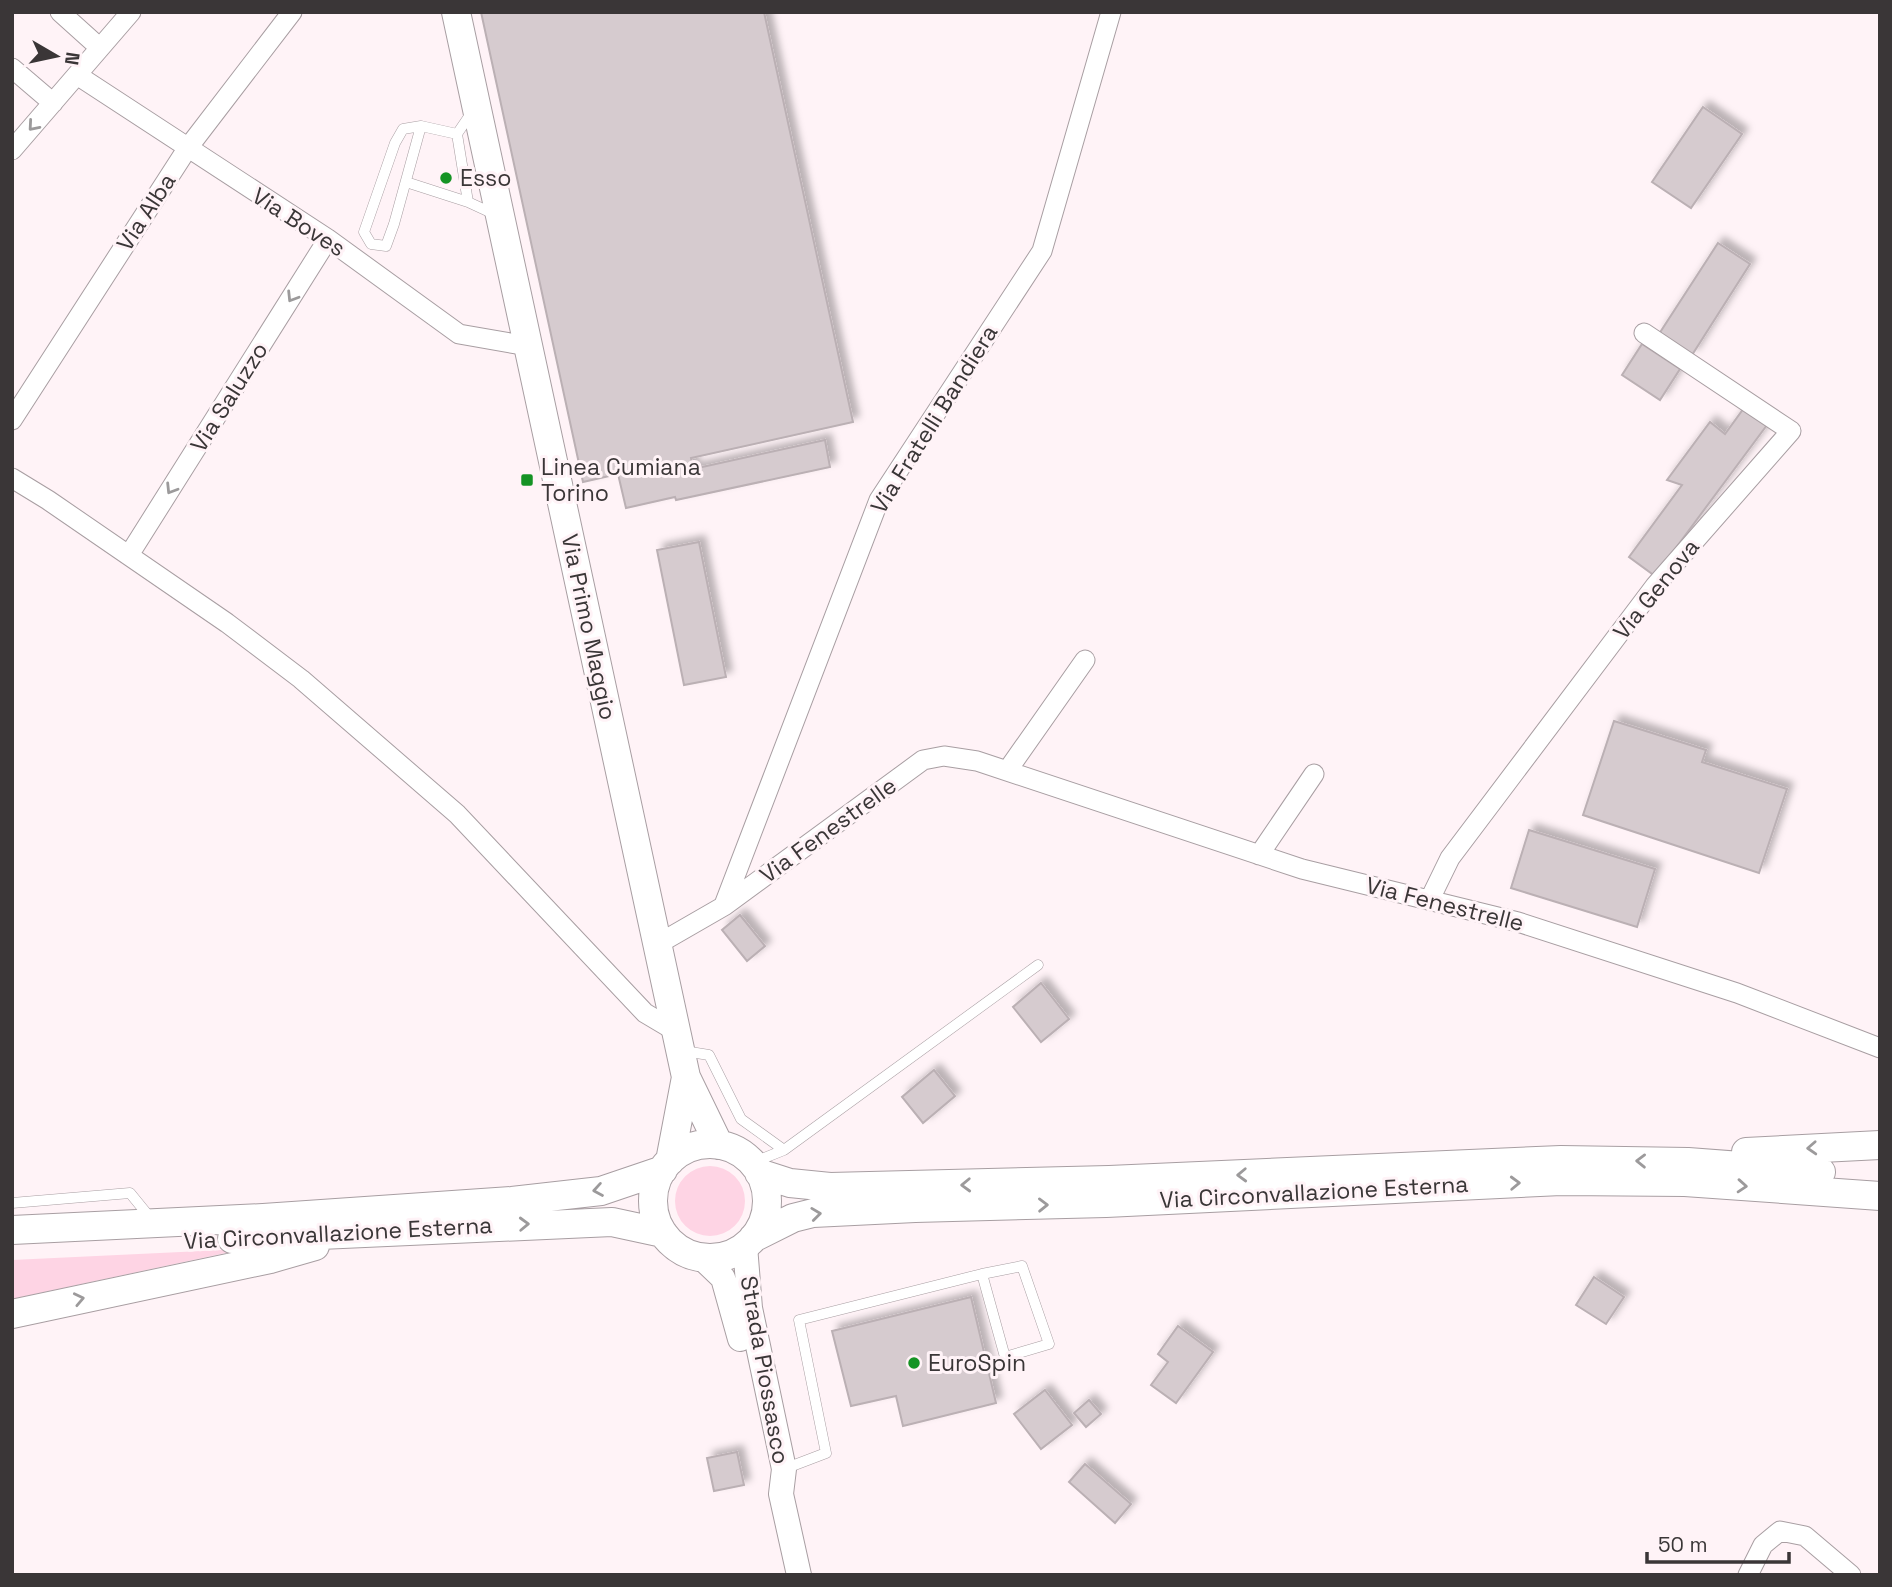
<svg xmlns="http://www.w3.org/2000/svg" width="1892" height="1587" font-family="'Space Grotesk',sans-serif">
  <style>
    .green { fill: #fed4e4 }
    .building { fill: #d6cbcf; stroke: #bbb0b4; stroke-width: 2; filter: url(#shadow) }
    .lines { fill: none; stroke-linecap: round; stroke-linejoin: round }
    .service-casing { stroke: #a89ea2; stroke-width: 11 }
    .minor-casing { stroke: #a89ea2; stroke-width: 21 }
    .tertiary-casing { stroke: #a89ea2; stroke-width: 26 }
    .secondary-casing { stroke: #a89ea2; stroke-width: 30 }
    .service { stroke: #fff; stroke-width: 10 }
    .minor { stroke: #fff; stroke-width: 19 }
    .tertiary { stroke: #fff; stroke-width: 24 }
    .secondary { stroke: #fff; stroke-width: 28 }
    .oneway { stroke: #9c9a9b }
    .poi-dot { fill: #159324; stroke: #fff3f7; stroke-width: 2.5 }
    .labels { text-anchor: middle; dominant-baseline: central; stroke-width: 6; stroke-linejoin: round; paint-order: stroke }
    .poi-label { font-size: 23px; fill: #3a3637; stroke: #fff3f7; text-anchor: start }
    .street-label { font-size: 23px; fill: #3a3637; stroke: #fff3f7 }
  </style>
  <defs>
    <filter id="shadow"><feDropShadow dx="6" dy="-6" stdDeviation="3.5" flood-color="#0004"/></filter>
  </defs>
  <rect width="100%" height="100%" fill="#fff3f7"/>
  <!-- green -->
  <path class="green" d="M675 1201a35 35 0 1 1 70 0a35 35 0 1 1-70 0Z
    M244,1249L12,1299V1260Z"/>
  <!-- building -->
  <path class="building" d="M481,12H764L853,422L691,458L693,469L825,440L830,467L676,500L675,497L626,508L618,474L583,482Z
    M1703,107L1742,134L1691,208L1652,182Z
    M1718,243L1750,264L1692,355L1659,334Z
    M1642,344L1680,369L1660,400L1622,375Z
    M1744,408L1767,425L1655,576L1629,557L1682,485L1667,480L1710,422L1725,434Z
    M699,542L726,677L684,685L657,550Z
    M1614,721L1706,750L1702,762L1787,789L1759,873L1583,815Z
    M1529,830L1655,869L1637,927L1511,888Z
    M740,915L765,946L747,961L722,930Z
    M1041,983L1069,1019L1041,1042L1013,1007Z
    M934,1070L955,1096L923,1123L902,1097Z
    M1594,1277L1624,1297L1606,1324L1576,1305Z
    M971,1297L996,1403L903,1426L896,1396L851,1406L832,1331Z
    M1178,1326L1213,1352L1176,1403L1151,1385L1168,1362L1158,1354Z
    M1045,1390L1072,1425L1041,1449L1014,1414Z
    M1089,1400L1101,1414L1086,1427L1074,1413Z
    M737,1452L744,1485L714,1491L707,1458Z
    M1085,1464L1131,1504L1115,1523L1069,1482Z"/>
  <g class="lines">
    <defs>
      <path id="service" d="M472,112L457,134L468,202L494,214
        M421,126L403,129L395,143L364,232L371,244L386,246L394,224L421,126L457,134
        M406,182L468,202
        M684,1051L709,1055L741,1119L784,1150
        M752,1163L784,1150L1038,965
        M12,1203L130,1193L152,1220
        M784,1469L826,1453L799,1320L982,1274L1005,1357L1049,1344L1022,1266L982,1274"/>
      <path id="minor" d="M60,12L100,48
        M12,68L53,103
        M77,75L328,239L459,334L528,346
        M12,150L131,12
        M12,420L187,149L292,12
        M12,478L48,500L227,623L301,679L457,814L645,1013L677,1032
        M129,555L328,239
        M1007,771L1085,660
        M1259,855L1314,774
        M1430,899L1450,858L1655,586L1791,431L1644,333
        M724,905L879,500L1042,251L1111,12
        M658,944L724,906L923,760L944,756L977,761L1302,869L1518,922L1737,993L1880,1048
        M1748,1575L1763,1545L1780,1531L1805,1536L1851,1575"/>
      <path id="tertiary" d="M745,1246L750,1308L784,1469L781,1494L799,1575
        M702,1258L723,1278L740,1339"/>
      <path id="secondary" d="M456,12L686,1077L719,1145
        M653 1201a57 57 0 1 1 114 0a57 57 0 1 1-114 0Z
        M1746,1152L1880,1145
        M670,1161L686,1077
        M759,1173L790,1183L830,1187L1109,1180L1561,1160L1688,1162L1821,1172
        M12,1230L263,1218L512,1201L601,1191L663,1170
        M753,1238L793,1218L813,1213L915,1208L1106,1203L1561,1181L1685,1182L1880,1196
        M232,1239L612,1222L663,1233
        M12,1314L270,1259L315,1246"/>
    </defs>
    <!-- service casing -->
    <use href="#service" class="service-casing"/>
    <!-- minor casing -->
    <use href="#minor" class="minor-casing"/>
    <!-- tertiary casing -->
    <use href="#tertiary" class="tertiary-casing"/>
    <!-- secondary casing -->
    <use href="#secondary" class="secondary-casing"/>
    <!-- service -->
    <use href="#service" class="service"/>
    <!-- minor -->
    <use href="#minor" class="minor"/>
    <!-- tertiary -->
    <use href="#tertiary" class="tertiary"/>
    <!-- secondary -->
    <use href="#secondary" class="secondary"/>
  </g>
  <!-- one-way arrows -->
  <defs><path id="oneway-chevron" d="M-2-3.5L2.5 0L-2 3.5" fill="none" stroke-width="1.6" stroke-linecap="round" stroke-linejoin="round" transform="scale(1.75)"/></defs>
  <g class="oneway">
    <use href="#oneway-chevron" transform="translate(33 126) rotate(131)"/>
    <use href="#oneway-chevron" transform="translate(292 297) rotate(122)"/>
    <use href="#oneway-chevron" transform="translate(171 489) rotate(122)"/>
    <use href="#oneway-chevron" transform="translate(1812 1148) rotate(177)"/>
    <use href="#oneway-chevron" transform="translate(1641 1161) rotate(-179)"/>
    <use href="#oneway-chevron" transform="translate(1242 1175) rotate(178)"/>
    <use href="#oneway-chevron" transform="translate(1515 1183) rotate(-2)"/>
    <use href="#oneway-chevron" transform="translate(966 1185) rotate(178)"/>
    <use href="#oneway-chevron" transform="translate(1742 1186) rotate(4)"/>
    <use href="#oneway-chevron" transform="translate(598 1190) rotate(170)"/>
    <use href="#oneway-chevron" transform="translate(1043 1205) rotate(-1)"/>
    <use href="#oneway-chevron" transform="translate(816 1214) rotate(-7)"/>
    <use href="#oneway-chevron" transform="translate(524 1224) rotate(-2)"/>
    <use href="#oneway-chevron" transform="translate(79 1299) rotate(-12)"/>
  </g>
  <!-- markers -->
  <g class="poi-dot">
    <circle cx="446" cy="178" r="7"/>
    <rect x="520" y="473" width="14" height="14" rx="3.5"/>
    <circle cx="914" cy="1363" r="7"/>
  </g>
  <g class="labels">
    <!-- poi labels -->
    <g class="poi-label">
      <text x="460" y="178">Esso</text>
      <text x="541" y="467">Linea Cumiana<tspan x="541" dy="26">Torino</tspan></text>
      <text x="928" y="1363">EuroSpin</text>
    </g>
    <!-- street labels -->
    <g class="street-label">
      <text transform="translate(146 212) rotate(-57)">Via Alba</text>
      <text transform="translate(299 222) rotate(33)">Via Boves</text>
      <text transform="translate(229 397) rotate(-58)">Via Saluzzo</text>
      <text transform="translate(934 419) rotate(-58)">Via Fratelli Bandiera</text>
      <text transform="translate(1656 589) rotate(-51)">Via Genova</text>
      <text transform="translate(589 627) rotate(78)">Via Primo Maggio</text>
      <text transform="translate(828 830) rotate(-36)">Via Fenestrelle</text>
      <text transform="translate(1445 904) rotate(14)">Via Fenestrelle</text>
      <text transform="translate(1314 1192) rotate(-3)">Via Circonvallazione Esterna</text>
      <text transform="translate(338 1233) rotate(-3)">Via Circonvallazione Esterna</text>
      <text transform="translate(765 1370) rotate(80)">Strada Piossasco</text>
    </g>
  </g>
  <!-- border -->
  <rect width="1892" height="1587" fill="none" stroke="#3a3637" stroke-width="28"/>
  <!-- north arrow -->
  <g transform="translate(56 56) rotate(99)" stroke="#fff3f7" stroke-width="5" paint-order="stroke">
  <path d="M0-5L12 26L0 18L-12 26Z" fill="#3a3637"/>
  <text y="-10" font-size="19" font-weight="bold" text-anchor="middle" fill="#3a3637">N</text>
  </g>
  <!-- scale -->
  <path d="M1647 1552v10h142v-10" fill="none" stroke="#3a3637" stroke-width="3.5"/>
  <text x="1658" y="1552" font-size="21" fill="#3a3637" stroke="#fff3f7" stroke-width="5" paint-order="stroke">50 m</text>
</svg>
